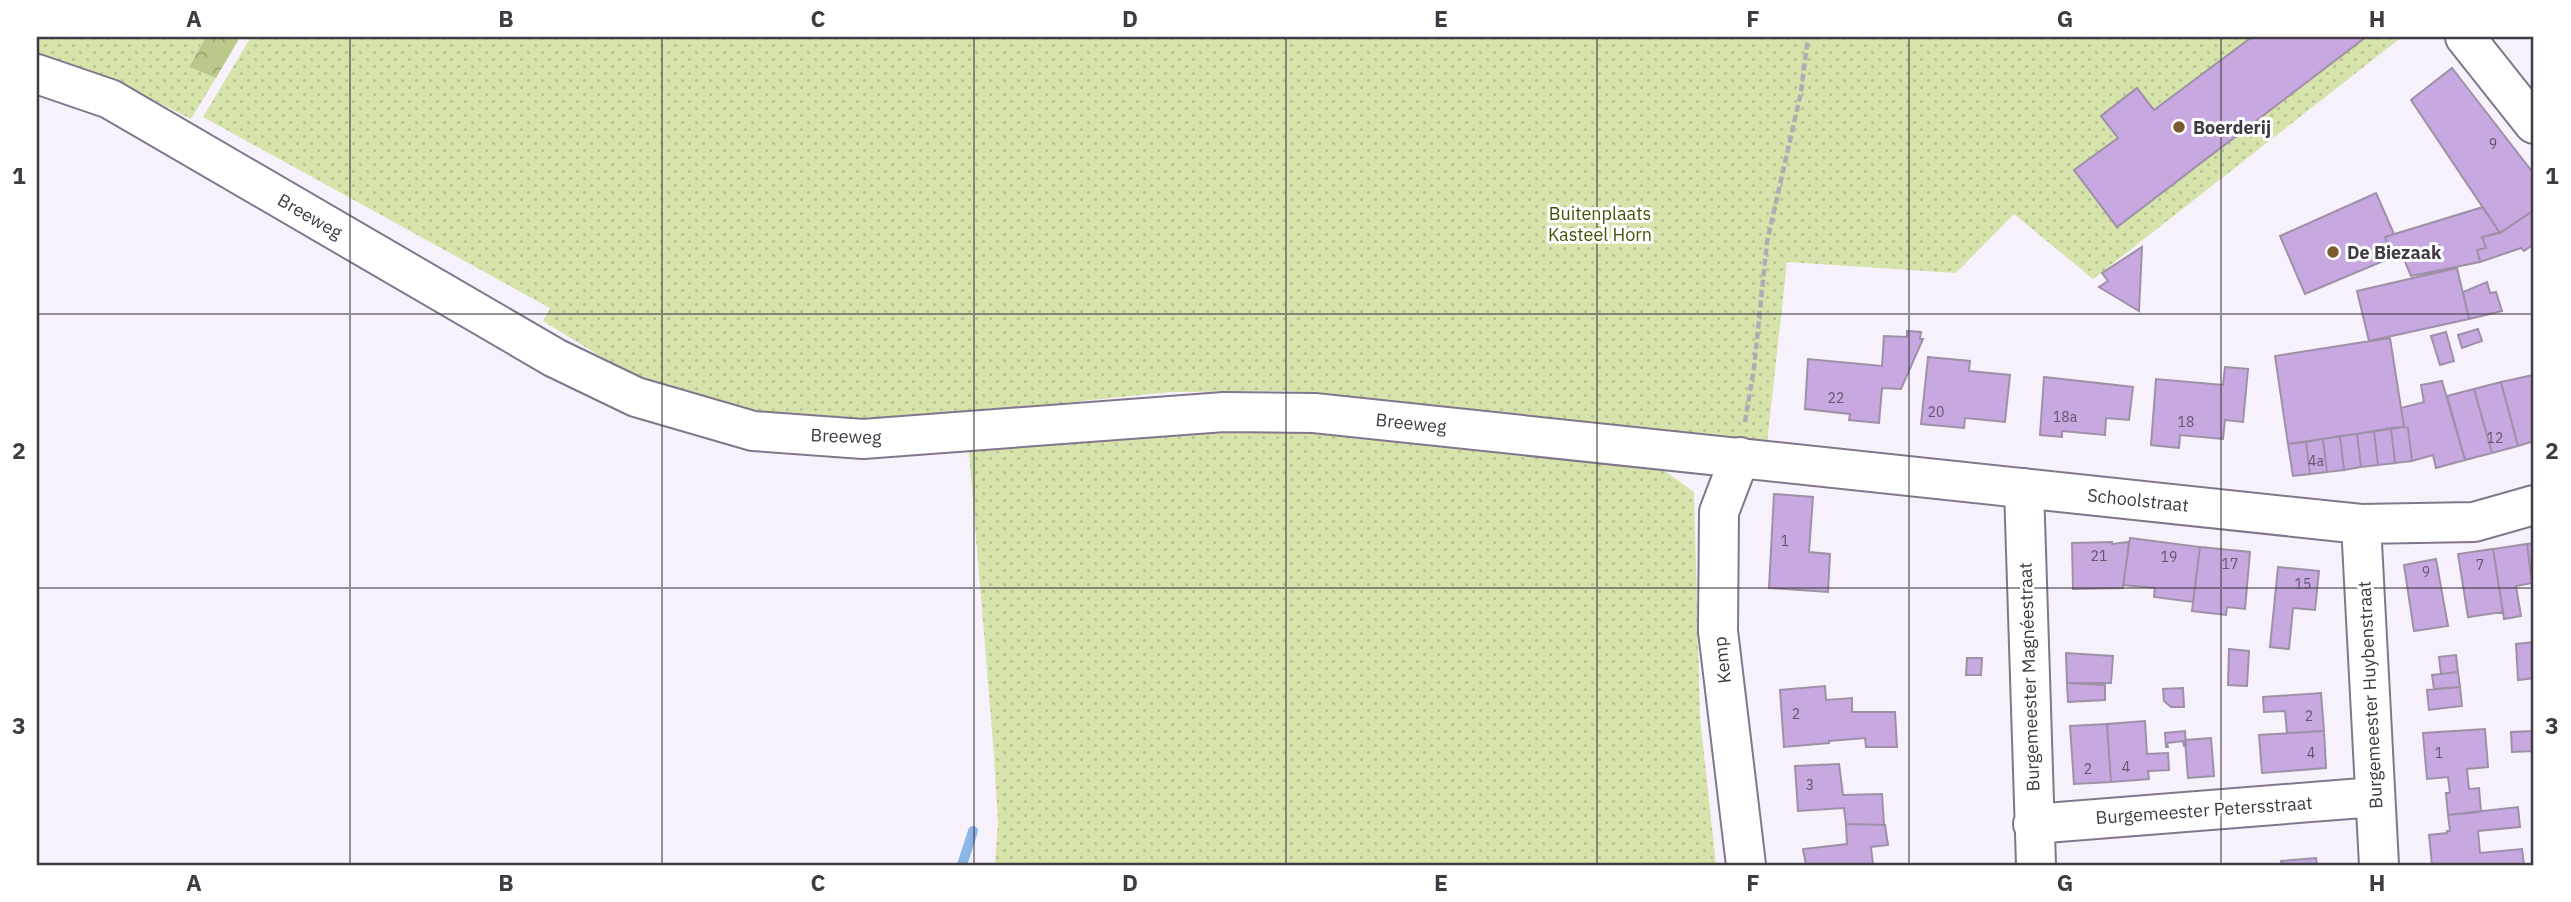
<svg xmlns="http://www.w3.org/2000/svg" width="2571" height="902" font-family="'IBM Plex Sans',sans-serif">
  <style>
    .grass { fill: url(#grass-dots) }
    .forest { fill: url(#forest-crowns) }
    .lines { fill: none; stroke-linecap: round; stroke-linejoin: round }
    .stream { stroke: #8cb6e8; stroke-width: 10 }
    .building { fill: #c8a8e1; stroke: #9d90a7; stroke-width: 2 }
    .minor-casing { stroke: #82768c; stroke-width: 42 }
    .path { stroke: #b0abb5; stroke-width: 4.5; stroke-dasharray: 7 3.5; stroke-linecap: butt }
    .minor { stroke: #fff; stroke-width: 38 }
    .grid { fill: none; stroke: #3f3a44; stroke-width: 2; stroke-opacity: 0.55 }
    .poi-dot { fill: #7b5c31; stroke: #fff; stroke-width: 2.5 }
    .labels { text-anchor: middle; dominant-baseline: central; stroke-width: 6; stroke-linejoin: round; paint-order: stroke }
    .number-label { font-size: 14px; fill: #61566b }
    .poi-label { font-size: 18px; font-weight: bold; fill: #3f3a44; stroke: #fff; text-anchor: start }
    .park-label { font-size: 18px; fill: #475208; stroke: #fff }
    .street-label { font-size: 18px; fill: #3f3a44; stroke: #fff }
    .neatline { fill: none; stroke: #3f3a44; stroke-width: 2.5 }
    .grid-label { font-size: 23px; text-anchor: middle; font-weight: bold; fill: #3f3a44 }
  </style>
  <defs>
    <pattern id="grass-dots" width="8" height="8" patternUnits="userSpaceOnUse" patternTransform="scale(1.75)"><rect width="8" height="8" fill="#d6e3ab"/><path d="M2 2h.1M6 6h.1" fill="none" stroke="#b9c494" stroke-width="1.8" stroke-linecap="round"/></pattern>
    <pattern id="forest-crowns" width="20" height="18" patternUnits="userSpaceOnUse" patternTransform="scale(1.75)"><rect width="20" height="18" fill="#bac989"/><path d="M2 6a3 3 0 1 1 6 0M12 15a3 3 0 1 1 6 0" fill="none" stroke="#99a472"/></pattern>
  </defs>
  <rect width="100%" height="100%" fill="#f7f1fb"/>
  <!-- grass -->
  <path class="grass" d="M37,37H206L189,67L216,78L191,119L112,79L37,54Z
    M251,37H2402L2093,279L2014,214L1956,273L1787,262L1767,443L1725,436L1723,440L1289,391L1170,392L866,423L756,413L644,383L543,321L550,308L203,117Z
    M1225,426L1365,436L1662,469L1694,492L1700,717L1716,865H995L998,822L994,755L969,452Z"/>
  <!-- forest -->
  <path class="forest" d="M206,37H240L216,78L189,67Z"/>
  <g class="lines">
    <!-- stream -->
    <path class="stream" d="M962,865L973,831"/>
  </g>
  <!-- building -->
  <path class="building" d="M2252,37H2366L2117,227L2074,170L2118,138L2101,116L2137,88L2154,110Z
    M2452,68L2534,174V210L2500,233L2411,100Z
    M2376,193L2394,234L2385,237L2393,257L2305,294L2280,236Z
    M2483,207L2500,233L2482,237L2486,248L2477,250L2480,262L2411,276L2401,252L2393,257L2385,237Z
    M2534,210V244L2524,251L2521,248L2480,262L2477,250L2486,248L2482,237L2501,232Z
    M2142,247L2139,311L2099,287L2108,281L2102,273Z
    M2457,268L2469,319L2369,341L2357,291Z
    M2487,282L2490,293L2496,292L2502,311L2469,319L2463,292Z
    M2478,329L2482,341L2462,348L2458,335Z
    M1907,331L1921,332L1920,339H1923L1901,389L1882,388L1879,423L1849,420L1850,414L1805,409L1808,359L1882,366L1884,336L1907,337Z
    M2446,332L2454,361L2440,365L2431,336Z
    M2390,338L2404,427L2288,444L2275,356Z
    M1928,357L1970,361L1969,371L2010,375L2005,422L1965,418L1964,428L1921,424Z
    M2225,367L2248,369L2243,422L2225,420L2223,439L2180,435L2179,448L2151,445L2156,379L2223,385Z
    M2533,375L2534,441L2518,446L2501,382Z
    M2044,377L2133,387L2129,420L2106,418L2105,435L2062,431V437L2040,435Z
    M2442,381L2465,460L2436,468L2433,455L2412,461L2408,428L2404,427L2401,408L2424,402L2421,385Z
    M2501,382L2518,446L2492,453L2474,389Z
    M2474,389L2492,453L2465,460L2447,396Z
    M2404,427L2408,428L2412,461L2395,463L2391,428Z
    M2391,428L2395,463L2378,465L2374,431Z
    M2374,431L2378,465L2361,467L2357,434Z
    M2357,434L2361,467L2344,470L2340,436Z
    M2340,436L2344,470L2327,472L2323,439Z
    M2323,439L2327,472L2310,474L2306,442Z
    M2306,442L2310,474L2293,476L2288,444Z
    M1774,494L1813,497L1809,552L1830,554L1828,592L1769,588Z
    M2130,538L2200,547L2193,602L2154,597L2155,588L2123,585Z
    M2112,542V544L2129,542L2123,588L2073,589L2072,543Z
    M2534,543V583H2532L2527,544Z
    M2527,544L2532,583L2516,586L2521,616L2504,619L2493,549Z
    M2200,547L2250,552L2245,609L2227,607L2226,615L2192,611Z
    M2493,549L2503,612L2468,617L2458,554Z
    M2436,559L2448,626L2414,631L2404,565Z
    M2278,567L2319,571L2315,610L2293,608L2289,649L2270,647Z
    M2534,642V678L2518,680L2516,644Z
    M2229,649L2249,651L2247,686L2228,685Z
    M2066,653L2113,656L2111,683H2067Z
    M2456,655L2458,672L2441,674L2439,657Z
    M1967,658H1982L1981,675H1966Z
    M2458,672L2460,687L2434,689L2432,675Z
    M2067,683L2105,685V700L2068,702Z
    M1825,686L1826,700L1852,698V712H1895L1897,747H1866L1865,738L1829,741V743L1784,747L1780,690Z
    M2460,687L2462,706L2429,710L2427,690Z
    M2183,688L2184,707H2171L2164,701L2163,689Z
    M2321,693L2324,731L2287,733L2285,711L2264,712L2263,697Z
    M2145,721L2147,754L2168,753L2169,770L2148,771L2149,779L2111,782L2107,724Z
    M2107,724L2111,782L2074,784L2070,726Z
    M2485,729L2488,767L2467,769L2469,789L2479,788L2481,812L2448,815L2446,793H2450L2448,777L2427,779L2423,733Z
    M2185,731L2186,746H2184L2183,741L2167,743L2168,747H2166L2165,733Z
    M2324,731L2326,768L2262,773L2259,735Z
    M2534,731V751L2512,752L2511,732Z
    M2211,738L2214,776L2188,778L2185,740Z
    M1839,764L1843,795L1882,794L1884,825L1846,824L1844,808L1798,811L1795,766Z
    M2518,807L2520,827L2478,831L2480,853L2522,849L2524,865H2432L2429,835L2447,833V831H2450L2448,815Z
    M1846,824L1885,825L1888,845L1871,847L1873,865H1806L1803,849L1847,844Z
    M2316,858L2317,865H2282L2281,861Z"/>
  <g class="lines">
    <defs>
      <path id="minor" d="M2465,37L2534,124
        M37,74L110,99L555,358L636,397L753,431L863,439L1224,412L1314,413L2361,524L2474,522L2534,505
        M1740,457L1719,512L1718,631L1746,865
        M2024,488L2036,865
        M2361,524L2379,865
        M2033,824L2375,797"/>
    </defs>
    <!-- minor casing -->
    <use href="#minor" class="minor-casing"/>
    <!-- path -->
    <path class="path" d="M1745,422L1754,368L1767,242L1801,92L1808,37"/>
    <!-- minor -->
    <use href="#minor" class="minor"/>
  </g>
  <!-- grid -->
  <path class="grid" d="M350,37V865M662,37V865M974,37V865M1286,37V865M1597,37V865M1909,37V865M2221,37V865M37,314H2534M37,588H2534"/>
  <!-- markers -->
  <g class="poi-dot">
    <circle cx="2179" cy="127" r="7"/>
    <circle cx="2333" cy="252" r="7"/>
  </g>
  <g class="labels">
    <!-- number labels -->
    <g class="number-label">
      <text x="2493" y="144">9</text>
      <text x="1836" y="398">22</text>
      <text x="1936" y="412">20</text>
      <text x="2065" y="417">18a</text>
      <text x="2186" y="422">18</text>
      <text x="2495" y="438">12</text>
      <text x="2316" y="461">4a</text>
      <text x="1785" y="541">1</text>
      <text x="2099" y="556">21</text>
      <text x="2169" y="557">19</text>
      <text x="2230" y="564">17</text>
      <text x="2480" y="565">7</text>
      <text x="2426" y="572">9</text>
      <text x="2303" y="584">15</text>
      <text x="1796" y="714">2</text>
      <text x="2309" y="716">2</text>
      <text x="2311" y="753">4</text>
      <text x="2439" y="753">1</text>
      <text x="2126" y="767">4</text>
      <text x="2088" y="769">2</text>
      <text x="1810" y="785">3</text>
    </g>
    <!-- poi labels -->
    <g class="poi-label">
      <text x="2193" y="127">Boerderij</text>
      <text x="2347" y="252">De Biezaak</text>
    </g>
    <!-- park labels -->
    <g class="park-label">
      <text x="1600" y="213">Buitenplaats<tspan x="1600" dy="21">Kasteel Horn</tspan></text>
    </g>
    <!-- street labels -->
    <g class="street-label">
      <text transform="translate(310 216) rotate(30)">Breeweg</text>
      <text transform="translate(1411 423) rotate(6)">Breeweg</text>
      <text transform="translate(846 436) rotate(2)">Breeweg</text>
      <text transform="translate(2138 500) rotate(6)">Schoolstraat</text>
      <text transform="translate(1722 660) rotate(-96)">Kemp</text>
      <text transform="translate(2029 677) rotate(-92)">Burgemeester Magnéestraat</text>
      <text transform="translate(2370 695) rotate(-93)">Burgemeester Huybenstraat</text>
      <text transform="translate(2204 810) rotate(-4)">Burgemeester Petersstraat</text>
    </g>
  </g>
  <!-- border -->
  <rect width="2571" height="902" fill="none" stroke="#ffffff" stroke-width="77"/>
  <rect x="38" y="38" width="2494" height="826" class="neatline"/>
  <g class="grid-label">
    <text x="194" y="27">A</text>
    <text x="506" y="27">B</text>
    <text x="818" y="27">C</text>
    <text x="1130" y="27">D</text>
    <text x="1441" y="27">E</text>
    <text x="1753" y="27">F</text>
    <text x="2065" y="27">G</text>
    <text x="2377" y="27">H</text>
    <text x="19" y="184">1</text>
    <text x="2552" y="184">1</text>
    <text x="19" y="459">2</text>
    <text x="2552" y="459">2</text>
    <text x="19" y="734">3</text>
    <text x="2552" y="734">3</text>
    <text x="194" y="891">A</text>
    <text x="506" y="891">B</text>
    <text x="818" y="891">C</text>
    <text x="1130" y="891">D</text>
    <text x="1441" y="891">E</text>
    <text x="1753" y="891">F</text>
    <text x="2065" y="891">G</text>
    <text x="2377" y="891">H</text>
  </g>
</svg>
